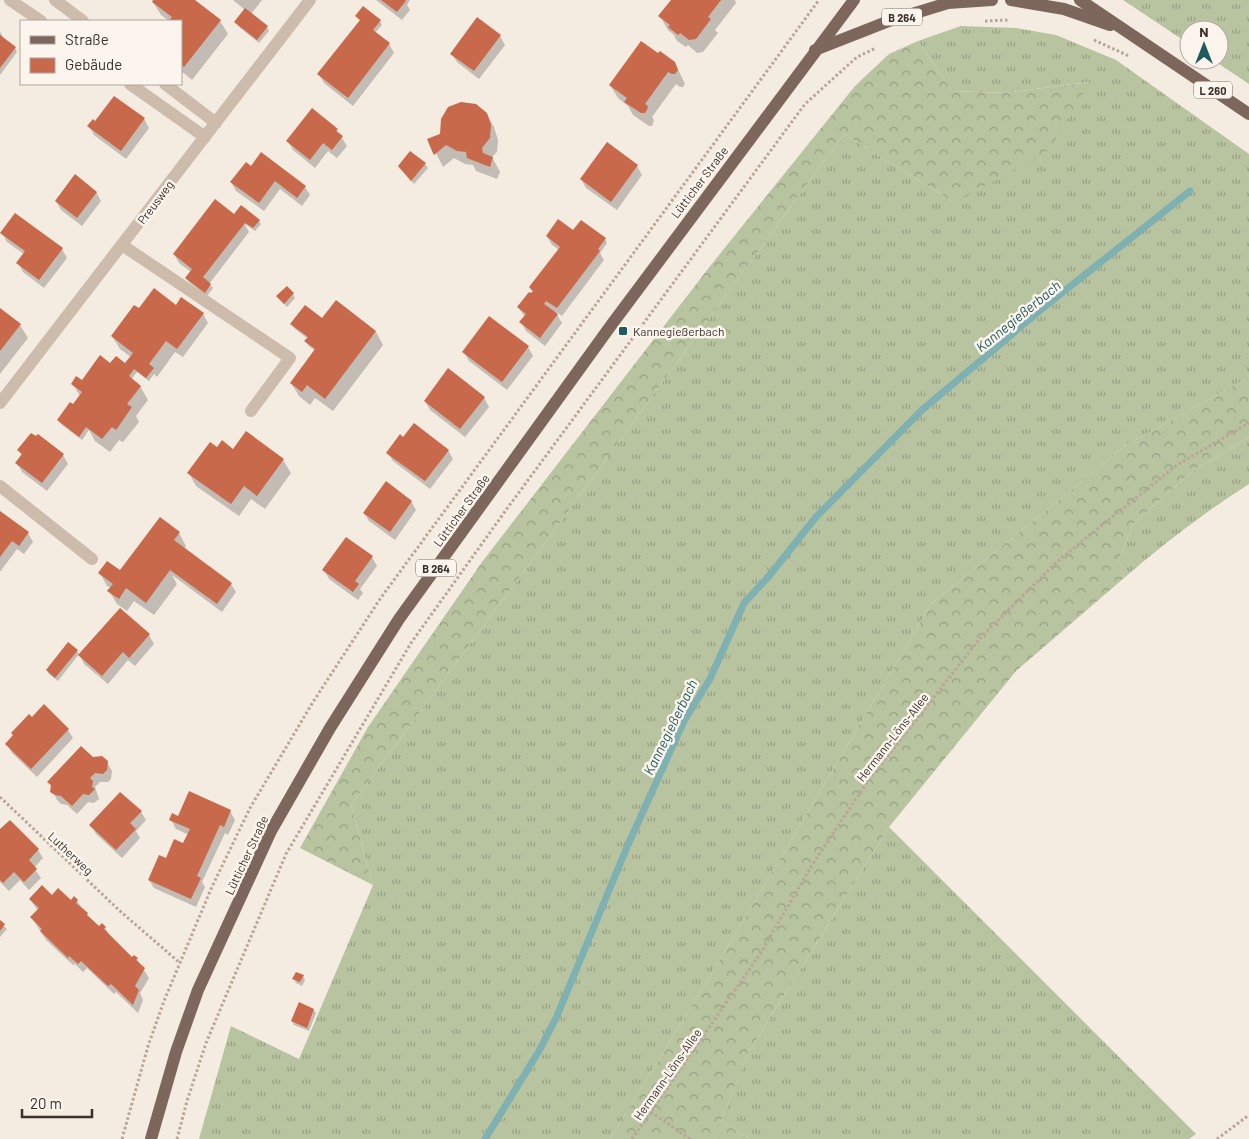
<svg xmlns="http://www.w3.org/2000/svg" width="1249" height="1139" font-family="Barlow,sans-serif">
  <style>
    .grass { fill: url(#grass-tufts) }
    .forest { fill: url(#forest-crowns) }
    .shadow { fill: #0003 }
    .lines { fill: none; stroke-linecap: round; stroke-linejoin: round }
    .stream { stroke: #7fb0b2; stroke-width: 7 }
    .building { fill: #c8694b }
    .path { stroke: #b9a596; stroke-width: 3; stroke-dasharray: 2.5 2.5; stroke-linecap: butt }
    .minor { stroke: #cdbbac; stroke-width: 12 }
    .major { stroke: #7d675c; stroke-width: 12 }
    .poi-dot { fill: #1f5a5e; stroke: #fbf5ee; stroke-width: 2 }
    .labels { text-anchor: middle; dominant-baseline: central; stroke-width: 5; stroke-linejoin: round; paint-order: stroke }
    .shield { fill: #fbf5ee; stroke: #756b66; stroke-width: 1 }
    .shield-label { font-size: 11px; font-weight: bold; fill: #3b302b }
    .street-label { font-size: 12px; fill: #3b302b; stroke: #fbf5ee }
    .poi-label { font-size: 12px; fill: #3b302b; stroke: #fbf5ee; text-anchor: start }
    .water-label { font-size: 14px; font-style: italic; fill: #1f5a5e; stroke: #fbf5ee }
  </style>
  <defs>
    <pattern id="grass-tufts" width="24" height="20" patternUnits="userSpaceOnUse" patternTransform="scale(1.25)"><rect width="24" height="20" fill="#b8c4a0"/><path d="M3 7l-1-3M5 7V3M7 7l1-3M15 17l-1-3M17 17v-4M19 17l1-3" fill="none" stroke="#97a083"/></pattern>
    <pattern id="forest-crowns" width="20" height="18" patternUnits="userSpaceOnUse" patternTransform="scale(1.25)"><rect width="20" height="18" fill="#b8c4a0"/><path d="M2 6a3 3 0 1 1 6 0M12 15a3 3 0 1 1 6 0" fill="none" stroke="#97a083"/></pattern>
  </defs>
  <rect width="100%" height="100%" fill="#f4ebe1"/>
  <!-- grass -->
  <path class="grass" d="M1123,0H1249V84L1213,60H1219V30H1189V44Z
    M961,26L1016,28L1056,35L1116,60L1249,154V377L1125,446L932,603L718,963L610,1139H199L231,1026L299,1059L373,885L351,805L534,558L844,134L955,203L1089,82L1005,93L952,91L918,41Z
    M1249,437V484C1205,512 1163,544 1124,578L1119,559L1133,524L1194,470Z
    M889,827L1196,1134L1189,1139H750L721,1121L748,1053Z"/>
  <!-- forest -->
  <path class="forest" d="M918,41L952,91L1005,93L1090,82L1049,150L955,203L844,134L534,558L351,805L373,885L300,848L368,727L482,562L711,265L855,86L889,54Z
    M1249,377V437L1194,470L1133,524L1119,559L1124,578L1016,671L889,827L748,1053L721,1121L750,1139H610L718,963L932,603L1125,446Z"/>
  <!-- shadow -->
  <path class="shadow" d="M155,0H191L220,21L228,34L192,80L181,71V21H169L161,15L153,2Z
    M233,0H262L251,14L267,27L269,31L259,43L238,26L235,22L245,10Z
    M376,0H410L407,5L410,10L402,20Z
    M673,0H735L736,3L715,30L718,33L703,52L697,53L688,45L686,47L677,41L674,35L668,30L660,16Z
    M357,16L380,21L382,25L375,33L389,44L394,53L353,106L324,83L319,74L361,21Z
    M0,32L5,40L15,48L17,52L0,75Z
    M500,36L505,45L479,79L457,62L452,54Z
    M659,55L675,63L685,84L683,87H680L676,84L652,117L654,120L652,126H649L633,115L628,106L618,98L610,85Z
    M486,113L494,127L498,140L497,152L492,157L500,172L497,179L476,171L473,165L465,164L454,158L443,167L429,139Z
    M144,119L149,128L126,159L94,135L89,126L96,122Z
    M337,130L347,146L337,158L328,151L315,168L293,150L288,141Z
    M607,144L637,166L642,175L617,210L586,188L581,179Z
    M410,153L425,164L428,168L414,184L402,170Z
    M251,167L305,187L310,195L302,206L280,189L264,211L236,191L231,182Z
    M96,192L101,201L82,226L61,210L56,201Z
    M238,219L259,221L261,224L255,231L244,223L249,232L209,284L213,288L207,296L189,282L186,278L191,272L179,263L174,254Z
    M573,232L605,239L607,243L600,253L604,260L562,316L555,311L562,323L545,346L526,331L521,322L525,317L518,307L533,292L530,288L559,250L552,245L547,236Z
    M2,233L62,249L67,258L44,288L23,272L18,263L24,254L7,242Z
    M293,294L295,298L287,307L278,297Z
    M176,306L203,314L208,323L183,357L175,352L157,377L154,374L149,381L137,372L131,380L140,386L148,400L136,416L139,422L123,442L119,440L110,452L95,441L89,430L82,440L61,424L58,420L73,406L80,396L73,384L82,382L111,364H125L131,357L120,349L112,336L139,310Z
    M0,310L20,325L28,338L0,374Z
    M321,319L376,332L383,345L333,411L315,398L310,405L299,396L291,383L315,351L308,345L306,341L308,339L294,328L292,325Z
    M528,347L533,356L507,390L469,361L464,352Z
    M484,398L489,407L465,437L430,410L425,401Z
    M38,435L63,455L68,464L47,491L22,472L17,463L22,456L19,450Z
    M403,439L448,450L453,459L430,489L393,461L388,453Z
    M217,449L283,460L291,473L265,509L251,499L239,516L196,486L189,473Z
    M411,501L416,510L395,540L369,521L364,513Z
    M0,512L28,533L33,542L24,554L17,549L0,572Z
    M179,533L186,546L184,549L231,584L236,592L222,612L172,575L177,584L154,615L134,601L127,611L117,604L109,591L111,588L107,586L100,573L120,572Z
    M372,557L377,566L360,589L363,593L358,600L329,579L324,570Z
    M120,609L149,635L154,644L135,666L128,660L108,684L84,664L80,655Z
    M77,651L79,654L58,681L49,674L47,670Z
    M32,719L68,730L73,738L37,777L12,753L7,744Z
    M107,762L112,771L111,779L108,782H100L95,787L99,799L94,803L88,802L77,814L67,805L61,804L57,800L49,782Z
    M230,811L235,820L228,835L225,833L202,882L205,887L196,907L154,888L149,880L166,859L184,845L189,835L176,829L171,820Z
    M141,812L146,820L136,831L140,838L122,858L96,834L91,825Z
    M0,831L38,850L43,858L34,868L41,878L29,890L20,880L9,891L0,882Z
    M52,897L71,902L77,901L90,919L99,928H105L110,936L132,959H137L149,978L140,993L143,1000L138,1013L116,992L114,994L87,968L83,972L75,964L73,965L46,940L32,918L38,911L30,899Z
    M0,922L7,929L0,937Z
    M303,976L305,980L302,986L296,983L294,979Z
    M314,1010L316,1013L309,1031L294,1025L292,1021Z"/>
  <g class="lines">
    <!-- stream -->
    <path class="stream" d="M485,1139L539,1051L557,1016L627,847L684,721L710,679L744,603L769,576L816,517L922,410L1043,308L1190,191"/>
  </g>
  <!-- building -->
  <path class="building" d="M153,0H195L221,20L184,67L181,65V21H169L172,17L152,2Z
    M381,0H405L406,1L397,12Z
    M671,0H721L708,17L711,19L696,39L689,40L680,33L678,35L668,27L670,25L658,16Z
    M363,6L381,20L373,30L390,43L348,98L317,74L360,20L355,16Z
    M245,8L268,26L257,40L234,22Z
    M477,17L501,35L474,71L450,54Z
    M0,35L16,47L0,68Z
    M641,41L658,53L660,51L675,62L678,70L675,74H672L668,72L645,104L648,106L647,110L645,113H641L624,102L627,98L609,85Z
    M114,96L145,118L121,151L87,126L93,119L95,121Z
    M461,102L476,104L487,113L491,125L490,138L482,148L483,153L493,157L490,167L467,158L466,152L457,151L446,145L434,155L432,151L427,139L440,134L441,119L448,107Z
    M312,108L338,129L336,131L343,136L332,150L323,143L310,160L286,141Z
    M607,142L638,165L611,202L580,179Z
    M410,151L426,163L411,181L398,166Z
    M261,152L306,186L297,198L275,181L259,203L230,182L246,162L251,166Z
    M75,174L97,192L77,218L55,201Z
    M215,199L234,214L241,205L260,220L253,228L245,223L203,277L211,284L205,293L185,278L192,269L173,254Z
    M15,213L63,248L39,280L16,263L25,251L0,233Z
    M558,219L573,230L581,220L606,238L598,249L600,251L557,308L546,301L544,304L558,314L540,338L519,322L526,314L517,307L529,292L531,293L533,291L529,287L560,247L546,236Z
    M287,286L294,293L284,304L276,296Z
    M154,288L176,305L181,297L204,313L177,349L166,341L149,364L154,368L146,378L134,369L129,376L141,386L127,404L132,407L116,430L112,427L102,439L86,427L79,437L57,420L70,402L73,404L82,392L71,384L76,376L82,380L100,355L110,363L116,356L125,363L133,353L111,336L134,305L139,308Z
    M336,300L376,331L325,399L307,385L302,392L290,383L315,349L304,341L308,337L290,324L305,305L322,318Z
    M0,308L21,324L0,351Z
    M489,316L529,346L502,382L462,352Z
    M448,368L485,397L460,429L424,401Z
    M414,423L449,450L425,481L386,453L400,434L403,437Z
    M246,431L284,459L257,496L244,486L231,504L187,473L210,442L217,447L222,440L233,449Z
    M31,433L36,436L38,434L64,454L42,483L15,463L22,454L17,450Z
    M386,481L412,501L390,532L363,513Z
    M0,511L29,532L19,546L12,541L0,557Z
    M160,517L180,532L174,540L232,583L217,604L170,570L146,603L126,588L119,599L107,591L113,584L98,573L107,561L120,570Z
    M346,537L373,556L355,581L359,584L353,592L322,570Z
    M120,608L150,634L129,658L123,652L102,676L78,655Z
    M68,642L78,650L55,678L46,670Z
    M44,704L69,729L31,769L5,744L13,735L11,733L29,714L32,717Z
    M81,746L93,757L102,756L108,761L107,770L103,774L95,773L90,778L93,781L92,787L95,789L89,795L83,794L72,806L61,796L55,795L50,792L51,785L47,782Z
    M189,791L231,810L224,827L220,825L197,876L201,878L191,899L148,880L159,855L166,858L174,839L183,843L190,829L169,820L172,813L178,816Z
    M120,792L142,811L130,823L136,829L116,850L89,825Z
    M10,820L39,849L29,860L37,869L24,882L14,872L3,883L0,880V829Z
    M42,885L52,895L58,888L71,900L74,896L78,900L76,903L88,913L87,915L99,926L102,923L106,927L104,929L132,957L134,955L138,958L136,960L145,968L135,986L139,990L133,1005L111,984L108,986L81,961L78,964L69,956L68,958L40,931L42,929L30,917L39,908L29,899Z
    M0,920L5,924L0,931Z
    M296,972L304,975L300,982L292,979Z
    M299,1002L314,1009L307,1028L291,1021Z"/>
  <g class="lines">
    <!-- path -->
    <path class="path" d="M985,21L1008,20
      M1094,40L1129,56
      M0,797L121,912L180,963
      M651,1112L690,1139
      M122,1139L148,1046L164,1001L211,889L250,808L313,702L380,599L819,0
      M177,1139L187,1101L206,1043L286,854L411,643L506,510L805,104L857,57L876,48
      M632,1139L760,954L812,865L866,784L981,637L1060,559L1177,465L1249,423
      M1217,1139L1249,1115"/>
    <!-- minor -->
    <path class="minor" d="M10,0L41,21
      M55,0L83,21
      M130,84L205,137
      M165,84L216,123
      M122,245L290,358L251,411
      M0,403L310,0
      M0,486L92,559"/>
    <!-- major -->
    <path class="major" d="M1011,0L1064,9L1110,25
      M1080,0L1249,114
      M815,50L889,21L948,3L992,0
      M151,1139L176,1052L198,990L271,831L330,728L399,619L612,324L854,0"/>
  </g>
  <!-- markers -->
  <rect class="poi-dot" x="618" y="326" width="10" height="10" rx="2.5"/>
  <g class="labels">
    <!-- shield labels -->
    <g class="shield">
      <rect x="882" y="8.5" width="40" height="17" rx="4"/>
      <rect x="1194" y="81.5" width="38" height="17" rx="4"/>
      <rect x="416" y="559.5" width="40" height="17" rx="4"/>
    </g>
    <g class="shield-label">
      <text x="902" y="17">B 264</text>
      <text x="1213" y="90">L 260</text>
      <text x="436" y="568">B 264</text>
    </g>
    <!-- street labels -->
    <g class="street-label">
      <text transform="translate(699 182) rotate(-53)">Lütticher Straße</text>
      <text transform="translate(155 202) rotate(-53)">Preusweg</text>
      <text transform="translate(461 510) rotate(-54)">Lütticher Straße</text>
      <text transform="translate(892 737) rotate(-52)">Hermann-Löns-Allee</text>
      <text transform="translate(71 853) rotate(43)">Lutherweg</text>
      <text transform="translate(246 855) rotate(-65)">Lütticher Straße</text>
      <text transform="translate(667 1074) rotate(-55)">Hermann-Löns-Allee</text>
    </g>
    <!-- poi labels -->
    <g class="poi-label">
      <text x="633" y="331">Kannegießerbach</text>
    </g>
    <!-- water labels -->
    <g class="water-label">
      <text transform="translate(1018 316) rotate(-39)">Kannegießerbach</text>
      <text transform="translate(670 727) rotate(-64)">Kannegießerbach</text>
    </g>
  </g>
  <!-- legend -->
  <rect x="20" y="20" width="162" height="65" fill="#fbf5ee" stroke="#aea6a0"/>
  <rect x="30" y="36" width="25" height="8" fill="#7d675c" stroke="#aea6a0"/>
  <text x="65" y="45" font-size="15" fill="#3b302b">Straße</text>
  <rect x="30" y="58" width="25" height="15" fill="#c8694b" stroke="#aea6a0"/>
  <text x="65" y="70" font-size="15" fill="#3b302b">Gebäude</text>
  <!-- north arrow -->
  <g transform="translate(1204 45)"><circle r="24" fill="#fbf5ee" stroke="#aea6a0"/>
  <path d="M0-4L9 19L0 12L-9 19Z" fill="#1f5a5e"/>
  <text y="-8" font-size="14" font-weight="bold" text-anchor="middle" fill="#3b302b">N</text>
  </g>
  <!-- scale -->
  <path d="M22 1109v8h70v-8" fill="none" stroke="#3b302b" stroke-width="2.5"/>
  <text x="30" y="1109" font-size="15" fill="#3b302b" stroke="#fbf5ee" stroke-width="4" paint-order="stroke">20 m</text>
</svg>
